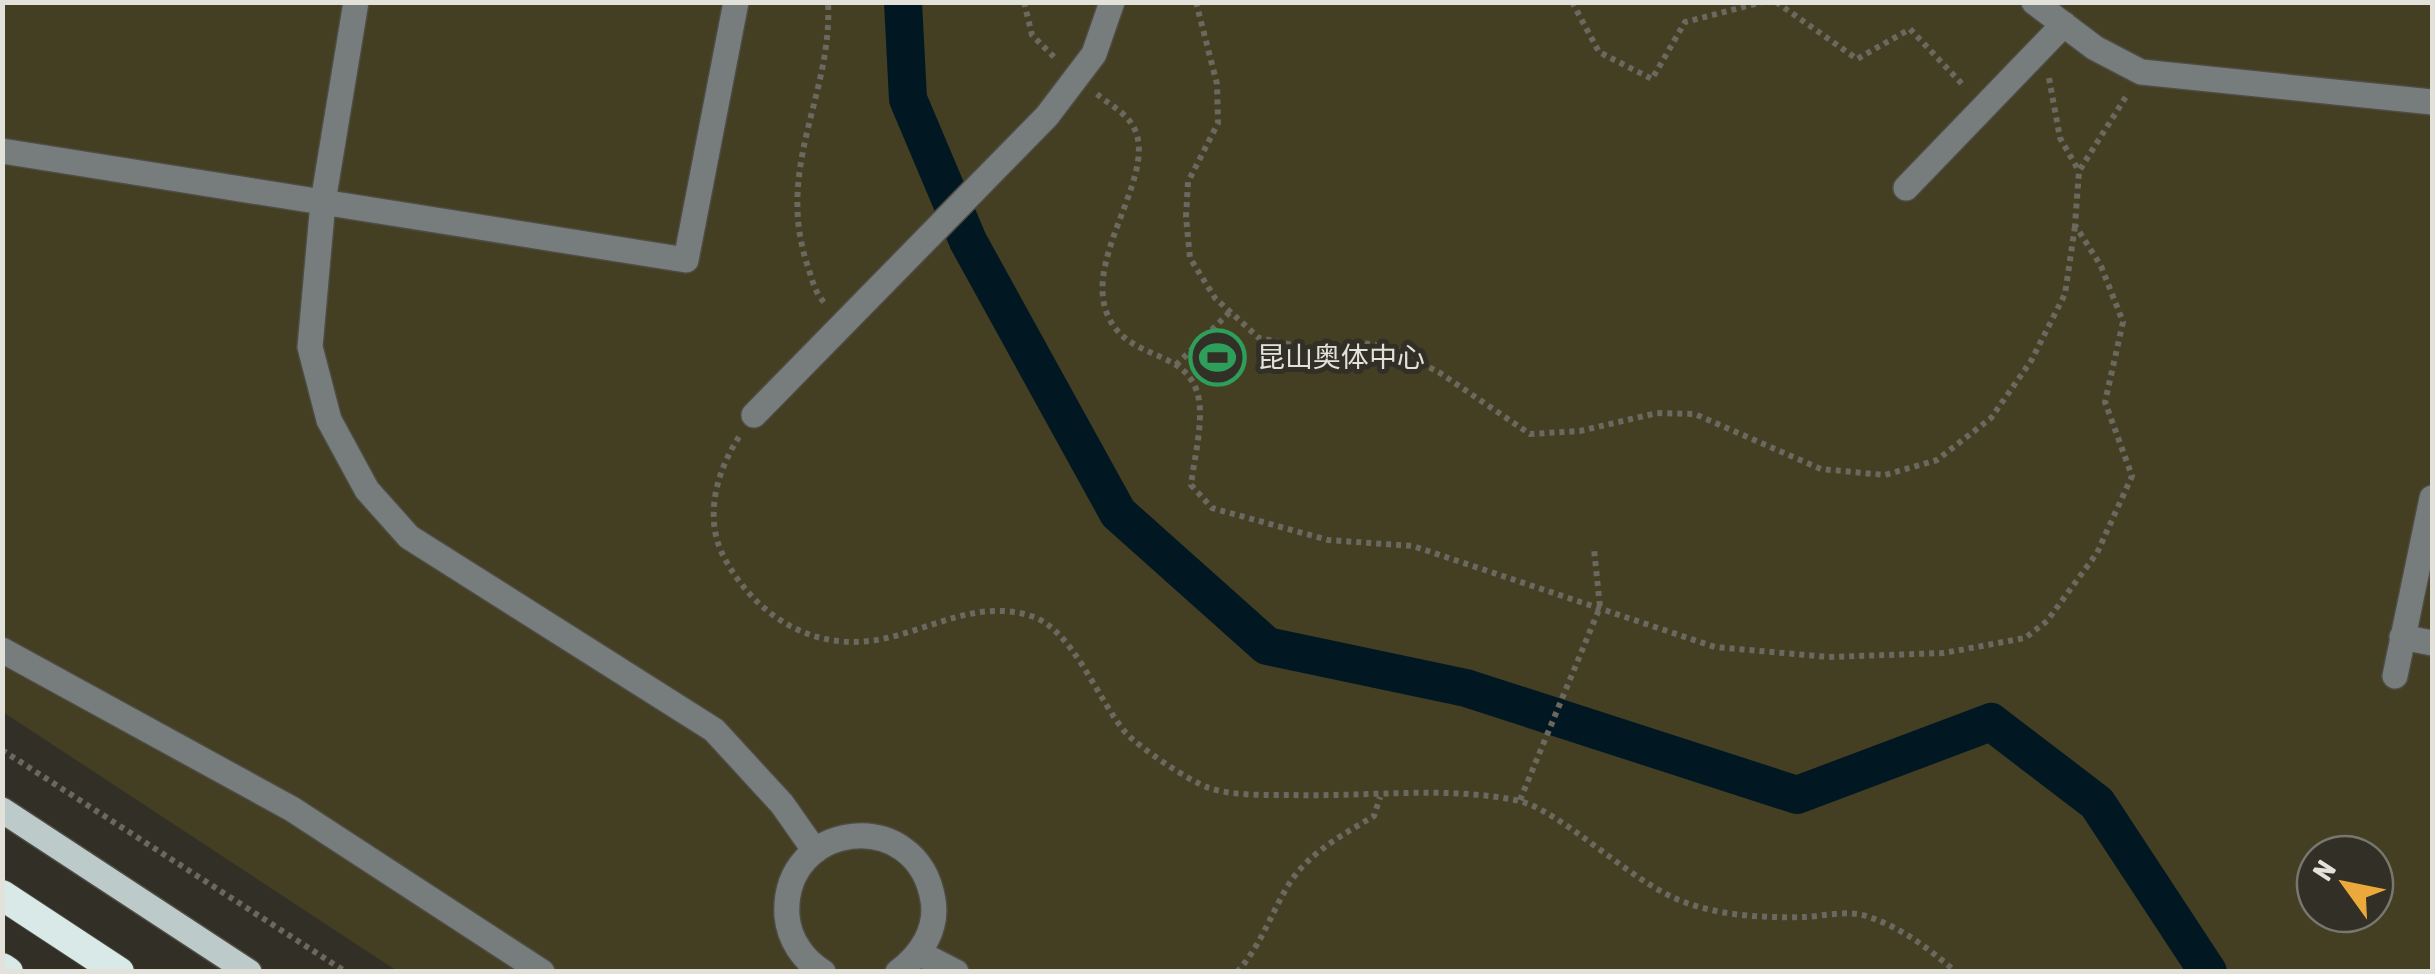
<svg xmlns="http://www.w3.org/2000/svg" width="2435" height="974" font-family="'Asap Condensed','Noto Sans SC',sans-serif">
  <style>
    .green { fill: #443e23; fill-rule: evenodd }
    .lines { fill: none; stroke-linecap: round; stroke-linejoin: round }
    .canal { stroke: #011823; stroke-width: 38 }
    .minor-casing { stroke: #4e4c43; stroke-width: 28 }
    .major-casing { stroke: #4e4c43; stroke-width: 28 }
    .highway-casing { stroke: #4e4c43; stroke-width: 32 }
    .path { stroke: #6a685f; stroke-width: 6; stroke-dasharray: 5 5; stroke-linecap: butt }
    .minor { stroke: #767d7c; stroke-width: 25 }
    .major { stroke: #bccac9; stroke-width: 25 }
    .highway { stroke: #d8e9e7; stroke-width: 30 }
    .labels { text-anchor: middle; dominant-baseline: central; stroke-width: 10; stroke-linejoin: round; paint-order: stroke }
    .poi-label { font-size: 28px; fill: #e2e1da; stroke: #323026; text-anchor: start }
  </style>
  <rect width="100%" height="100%" fill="#323026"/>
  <!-- green -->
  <path class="green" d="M2,3H2432V971H397L3,712ZM2315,854H2375V914H2315Z"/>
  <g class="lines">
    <!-- canal -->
    <path class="canal" d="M903,2L908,99L968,241L1118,513L1267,646L1466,688L1797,795L1991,722L2097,803L2208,972"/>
    <defs>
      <path id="minor" d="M356,2L323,202L310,347L329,420L367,490L409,537L714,730L782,804L815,851
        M2034,2L2095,48L2141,72L2432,102
        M2,151L686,260L736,2
        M1906,188L2064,24
        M754,415L1047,116L1094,54L1112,2
        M2402,637L2432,643
        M2,650L292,809L542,972
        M2395,676L2432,498
        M919,953L956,972
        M823,972C803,960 789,939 787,916C781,821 917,804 933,900C938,929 921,955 898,972"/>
      <path id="major" d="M2,810L249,972"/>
      <path id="highway" d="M2,895L119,972
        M2,968L8,972"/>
    </defs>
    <!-- minor casing -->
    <use href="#minor" class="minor-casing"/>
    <!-- major casing -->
    <use href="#major" class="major-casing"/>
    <!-- highway casing -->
    <use href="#highway" class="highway-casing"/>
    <!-- path -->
    <path class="path" d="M1024,2L1032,35L1057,60
      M1196,2L1217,84L1218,123L1188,182L1186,217L1190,258L1215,298L1259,338L1309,348L1358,342L1393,348L1440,373L1530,434L1580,431L1657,413L1695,414L1821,469L1885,475L1937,460L1991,418L2031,361L2065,294L2075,226
      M1572,2L1599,52L1652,79L1685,22L1763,2
      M1776,2L1857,59L1910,29L1965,87
      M2049,78L2060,138L2079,171
      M1097,94C1106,102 1119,109 1127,118C1170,163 1080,254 1108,316C1129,363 1190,347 1199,400C1203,426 1194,459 1191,485L1212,508L1328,540L1413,546L1715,647L1829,657L1944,653L2025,638L2047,621L2097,553L2132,476L2105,402L2123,322L2101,266L2075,225L2079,171L2127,95
      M824,302C815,293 812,279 808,267C774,167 833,95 828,2
      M1176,365L1230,312
      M739,437C716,472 703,520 725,559C756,616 814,653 882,639C932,629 978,599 1031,616C1073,629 1098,701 1126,733C1140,748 1189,781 1209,788C1233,796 1267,795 1293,795C1365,797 1444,786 1515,800C1560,808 1629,882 1684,902C1722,916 1764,918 1805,917C1823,916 1848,910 1866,916C1901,927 1928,948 1956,972
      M2,750L346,972
      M1520,800L1600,607L1594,549
      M1237,972C1261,946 1271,913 1289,884C1308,853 1344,834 1374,816L1380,797"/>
    <!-- minor -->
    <use href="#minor" class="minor"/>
    <!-- major -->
    <use href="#major" class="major"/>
    <!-- highway -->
    <use href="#highway" class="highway"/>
  </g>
  <!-- icons -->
  <defs>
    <symbol id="stadium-ring" viewBox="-11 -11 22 22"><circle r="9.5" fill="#323026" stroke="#2e9e5b" stroke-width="1.5"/><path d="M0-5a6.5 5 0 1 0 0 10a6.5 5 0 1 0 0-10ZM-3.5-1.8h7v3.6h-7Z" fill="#2e9e5b"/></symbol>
  </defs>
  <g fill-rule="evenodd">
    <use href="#stadium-ring" x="1186" y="326" width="63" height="63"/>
  </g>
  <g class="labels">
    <!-- poi labels -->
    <g class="poi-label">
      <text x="1257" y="357">昆山奥体中心</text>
    </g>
  </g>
  <!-- border -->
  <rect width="2435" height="974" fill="none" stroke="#e2e1da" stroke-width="10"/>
  <!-- north arrow -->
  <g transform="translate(2345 884) rotate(303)"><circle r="48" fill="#323026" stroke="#78776e" stroke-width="2.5"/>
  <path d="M0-8L18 38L0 25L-18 38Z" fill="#eca93b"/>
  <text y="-15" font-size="28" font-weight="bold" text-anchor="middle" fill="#e2e1da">N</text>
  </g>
</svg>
